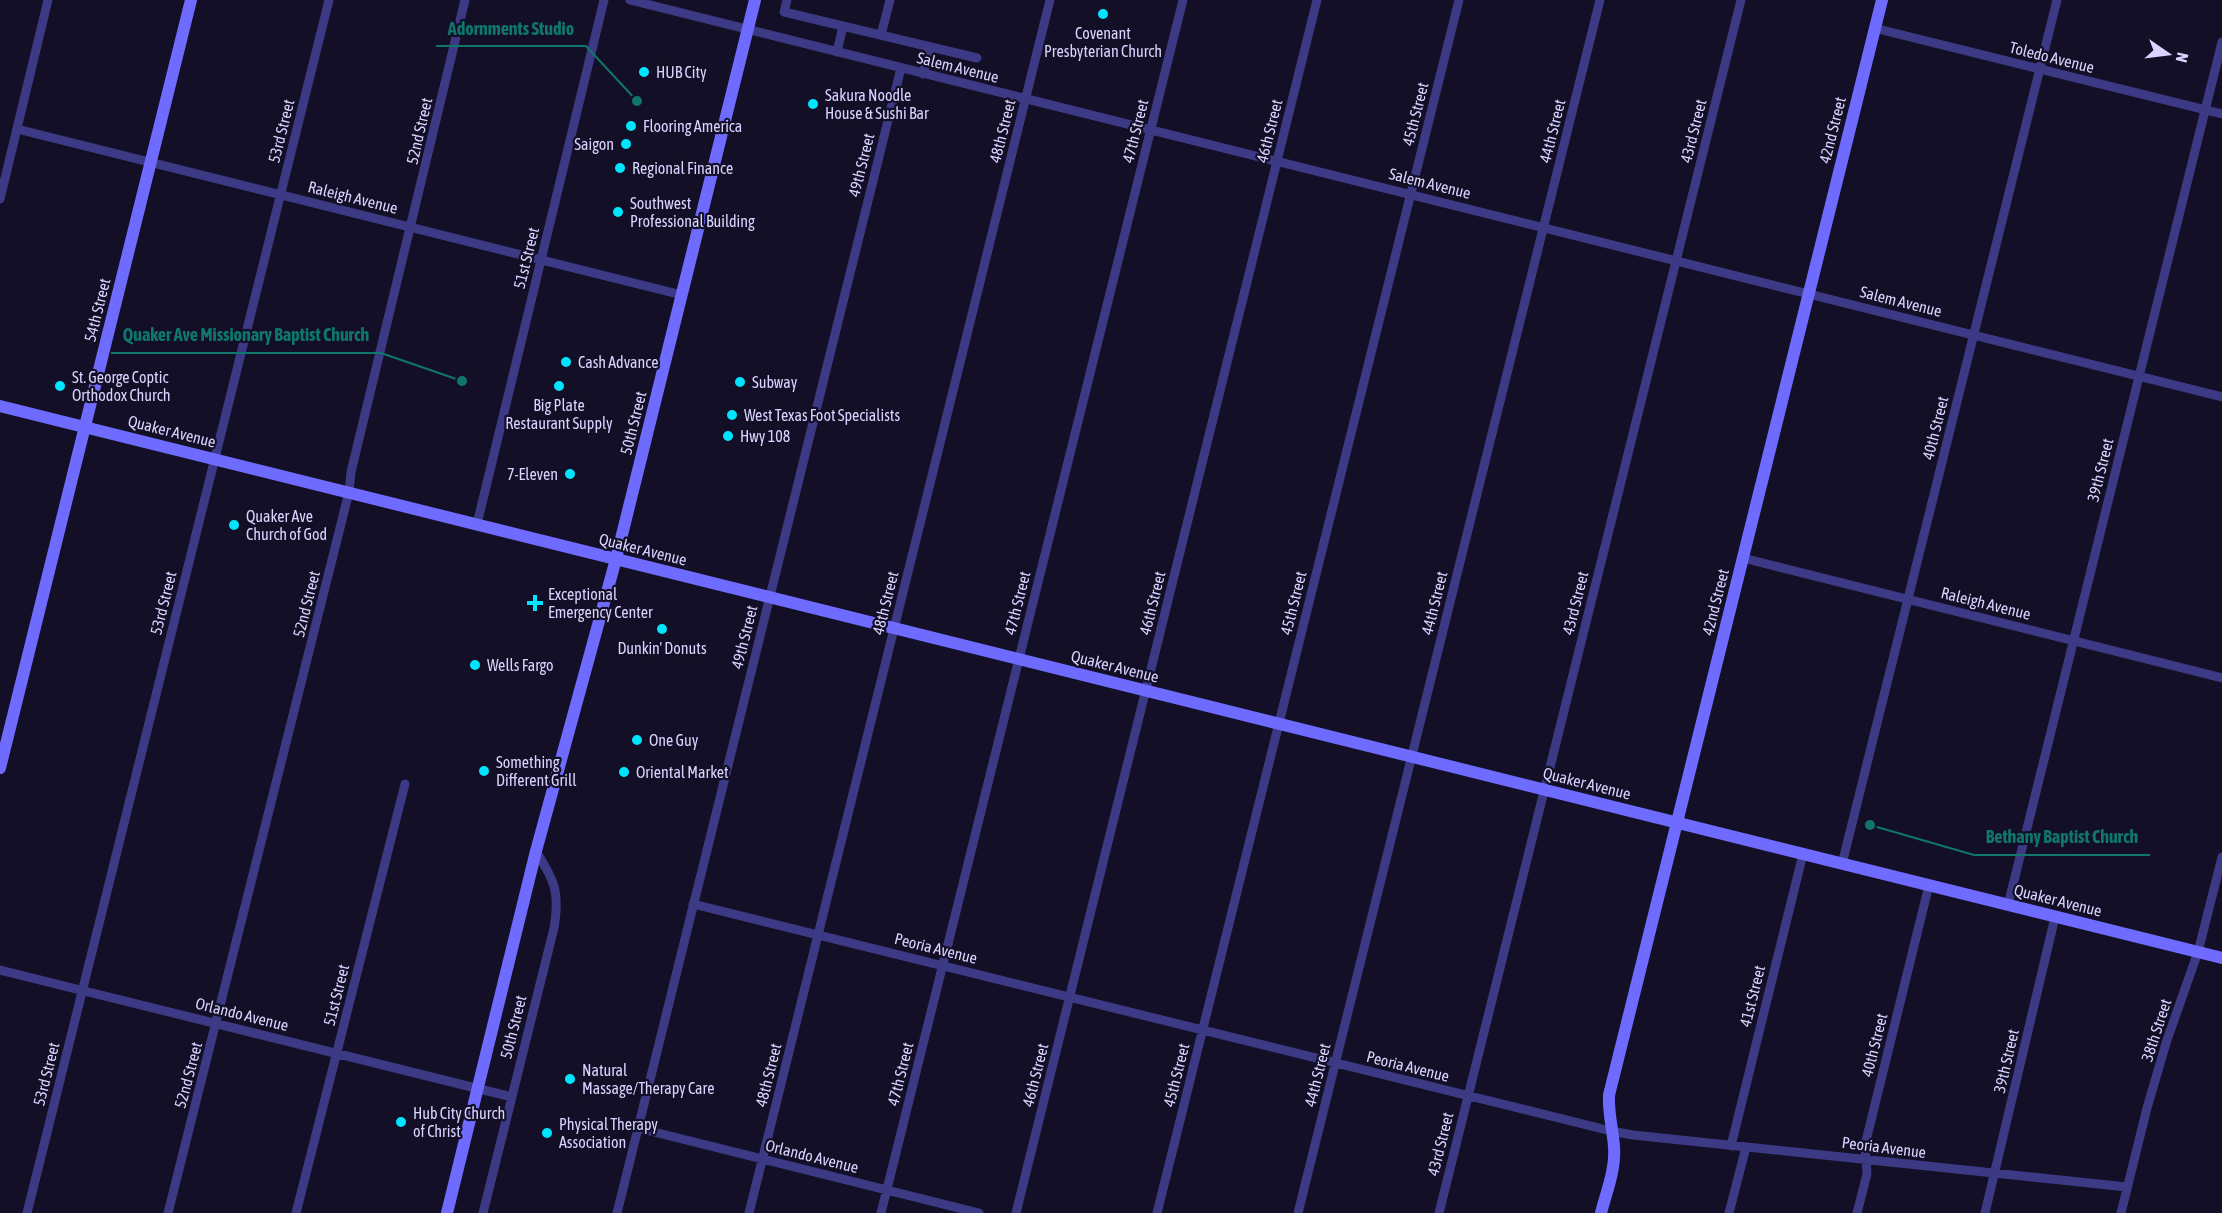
<svg xmlns="http://www.w3.org/2000/svg" width="2222" height="1213" font-family="'Asap Condensed',sans-serif">
  <style>
    .lines { fill: none; stroke-linecap: round; stroke-linejoin: round }
    .street { stroke: #3d3a85; stroke-width: 9 }
    .secondary { stroke: #6f6bff; stroke-width: 12 }
    .poi-dot { fill: #00e5ff; stroke: #130f26; stroke-width: 2 }
    .labels { text-anchor: middle; dominant-baseline: central; stroke-width: 4.5; stroke-linejoin: round; paint-order: stroke }
    .poi-label { font-size: 16px; fill: #d9d4ff; stroke: #130f26; text-anchor: start }
    .street-label { font-size: 16px; fill: #d9d4ff; stroke: #130f26 }
    .leader { fill: none; stroke: #0f766e; stroke-width: 2 }
    .callout-dot { fill: #0f766e; stroke: #130f26; stroke-width: 2 }
    .callout-label { font-size: 18px; text-anchor: middle; font-weight: bold; fill: #0f766e; stroke: #130f26; stroke-width: 4.5; stroke-linejoin: round; paint-order: stroke }
  </style>
  <rect width="100%" height="100%" fill="#130f26"/>
  <g class="lines">
    <!-- street -->
    <path class="street" d="M630,0L2222,397
      M787,0L784,12L977,58
      M1874,28L2222,114
      M881,35L890,0
      M837,52L843,26
      M923,74L930,47
      M17,129L682,295
      M0,199L48,0
      M477,524L604,0
      M1743,558L2222,678
      M1842,864L2057,0
      M693,904L1611,1131L1633,1135L2127,1187
      M2008,905L2222,42
      M0,970L512,1097
      M638,1128L979,1213
      M1731,1146L1803,854
      M27,1213L329,0
      M168,1213L349,492L351,472L465,0
      M296,1213L405,784
      M483,1213L554,928C560,891 555,883 536,851
      M617,1213L901,68
      M749,1213L1050,0
      M881,1213L1183,0
      M1016,1213L1317,0
      M1157,1213L1459,0
      M1298,1213L1600,0
      M1439,1213L1741,0
      M1729,1213L1746,1147
      M1857,1213L1867,1174L1865,1145L1929,885
      M1985,1213L2055,917
      M2121,1213L2147,1108L2167,1040L2198,952L2222,857"/>
    <!-- secondary -->
    <path class="secondary" d="M0,406L2222,958
      M0,768L191,0
      M447,1213L536,851L616,559L755,0
      M1601,1213C1606,1193 1616,1169 1614,1147C1613,1130 1608,1113 1609,1095L1882,0"/>
  </g>
  <!-- markers -->
  <g class="poi-dot">
    <circle cx="1103" cy="14" r="6"/>
    <circle cx="644" cy="72" r="6"/>
    <circle cx="813" cy="104" r="6"/>
    <circle cx="631" cy="126" r="6"/>
    <circle cx="626" cy="144" r="6"/>
    <circle cx="620" cy="168" r="6"/>
    <circle cx="618" cy="212" r="6"/>
    <circle cx="566" cy="362" r="6"/>
    <circle cx="740" cy="382" r="6"/>
    <circle cx="60" cy="386" r="6"/>
    <circle cx="559" cy="386" r="6"/>
    <circle cx="732" cy="415" r="6"/>
    <circle cx="728" cy="436" r="6"/>
    <circle cx="570" cy="474" r="6"/>
    <circle cx="234" cy="525" r="6"/>
    <path d="M532 594h6v6h6v6h-6v6h-6v-6h-6v-6h6z"/>
    <circle cx="662" cy="629" r="6"/>
    <circle cx="475" cy="665" r="6"/>
    <circle cx="637" cy="740" r="6"/>
    <circle cx="484" cy="771" r="6"/>
    <circle cx="624" cy="772" r="6"/>
    <circle cx="570" cy="1079" r="6"/>
    <circle cx="401" cy="1122" r="6"/>
    <circle cx="547" cy="1133" r="6"/>
  </g>
  <g class="labels">
    <!-- poi labels -->
    <g class="poi-label">
      <text x="1103" y="33" text-anchor="middle">Covenant<tspan x="1103" dy="18">Presbyterian Church</tspan></text>
      <text x="656" y="72">HUB City</text>
      <text x="825" y="95">Sakura Noodle<tspan x="825" dy="18">House &amp; Sushi Bar</tspan></text>
      <text x="643" y="126">Flooring America</text>
      <text x="614" y="144" text-anchor="end">Saigon</text>
      <text x="632" y="168">Regional Finance</text>
      <text x="630" y="203">Southwest<tspan x="630" dy="18">Professional Building</tspan></text>
      <text x="578" y="362">Cash Advance</text>
      <text x="72" y="377">St. George Coptic<tspan x="72" dy="18">Orthodox Church</tspan></text>
      <text x="752" y="382">Subway</text>
      <text x="559" y="405" text-anchor="middle">Big Plate<tspan x="559" dy="18">Restaurant Supply</tspan></text>
      <text x="744" y="415">West Texas Foot Specialists</text>
      <text x="740" y="436">Hwy 108</text>
      <text x="558" y="474" text-anchor="end">7-Eleven</text>
      <text x="246" y="516">Quaker Ave<tspan x="246" dy="18">Church of God</tspan></text>
      <text x="548" y="594">Exceptional<tspan x="548" dy="18">Emergency Center</tspan></text>
      <text x="662" y="648" text-anchor="middle">Dunkin' Donuts</text>
      <text x="487" y="665">Wells Fargo</text>
      <text x="649" y="740">One Guy</text>
      <text x="496" y="762">Something<tspan x="496" dy="18">Different Grill</tspan></text>
      <text x="636" y="772">Oriental Market</text>
      <text x="582" y="1070">Natural<tspan x="582" dy="18">Massage/Therapy Care</tspan></text>
      <text x="413" y="1113">Hub City Church<tspan x="413" dy="18">of Christ</tspan></text>
      <text x="559" y="1124">Physical Therapy<tspan x="559" dy="18">Association</tspan></text>
    </g>
    <!-- street labels -->
    <g class="street-label">
      <text transform="translate(2052 57) rotate(14)">Toledo Avenue</text>
      <text transform="translate(958 67) rotate(14)">Salem Avenue</text>
      <text transform="translate(1415 114) rotate(-76)">45th Street</text>
      <text transform="translate(1832 130) rotate(-76)">42nd Street</text>
      <text transform="translate(281 131) rotate(-76)">53rd Street</text>
      <text transform="translate(419 131) rotate(-77)">52nd Street</text>
      <text transform="translate(1002 131) rotate(-76)">48th Street</text>
      <text transform="translate(1135 131) rotate(-76)">47th Street</text>
      <text transform="translate(1269 131) rotate(-76)">46th Street</text>
      <text transform="translate(1552 131) rotate(-76)">44th Street</text>
      <text transform="translate(1693 131) rotate(-76)">43rd Street</text>
      <text transform="translate(861 165) rotate(-76)">49th Street</text>
      <text transform="translate(1430 183) rotate(14)">Salem Avenue</text>
      <text transform="translate(353 197) rotate(14)">Raleigh Avenue</text>
      <text transform="translate(526 258) rotate(-76)">51st Street</text>
      <text transform="translate(1901 301) rotate(14)">Salem Avenue</text>
      <text transform="translate(97 310) rotate(-76)">54th Street</text>
      <text transform="translate(633 423) rotate(-76)">50th Street</text>
      <text transform="translate(1935 428) rotate(-76)">40th Street</text>
      <text transform="translate(172 431) rotate(14)">Quaker Avenue</text>
      <text transform="translate(2100 470) rotate(-76)">39th Street</text>
      <text transform="translate(643 549) rotate(14)">Quaker Avenue</text>
      <text transform="translate(1715 602) rotate(-76)">42nd Street</text>
      <text transform="translate(163 603) rotate(-76)">53rd Street</text>
      <text transform="translate(885 603) rotate(-76)">48th Street</text>
      <text transform="translate(1017 603) rotate(-76)">47th Street</text>
      <text transform="translate(1152 603) rotate(-76)">46th Street</text>
      <text transform="translate(1293 603) rotate(-76)">45th Street</text>
      <text transform="translate(1434 603) rotate(-76)">44th Street</text>
      <text transform="translate(1575 603) rotate(-76)">43rd Street</text>
      <text transform="translate(1986 603) rotate(14)">Raleigh Avenue</text>
      <text transform="translate(306 604) rotate(-76)">52nd Street</text>
      <text transform="translate(744 637) rotate(-76)">49th Street</text>
      <text transform="translate(1115 666) rotate(14)">Quaker Avenue</text>
      <text transform="translate(1587 783) rotate(14)">Quaker Avenue</text>
      <text transform="translate(2058 900) rotate(14)">Quaker Avenue</text>
      <text transform="translate(936 948) rotate(14)">Peoria Avenue</text>
      <text transform="translate(336 995) rotate(-76)">51st Street</text>
      <text transform="translate(1752 996) rotate(-76)">41st Street</text>
      <text transform="translate(242 1014) rotate(14)">Orlando Avenue</text>
      <text transform="translate(513 1027) rotate(-76)">50th Street</text>
      <text transform="translate(2156 1030) rotate(-72)">38th Street</text>
      <text transform="translate(1874 1045) rotate(-76)">40th Street</text>
      <text transform="translate(2006 1061) rotate(-77)">39th Street</text>
      <text transform="translate(1408 1066) rotate(14)">Peoria Avenue</text>
      <text transform="translate(46 1074) rotate(-76)">53rd Street</text>
      <text transform="translate(900 1074) rotate(-76)">47th Street</text>
      <text transform="translate(188 1075) rotate(-75)">52nd Street</text>
      <text transform="translate(768 1075) rotate(-76)">48th Street</text>
      <text transform="translate(1035 1075) rotate(-76)">46th Street</text>
      <text transform="translate(1176 1075) rotate(-76)">45th Street</text>
      <text transform="translate(1317 1075) rotate(-76)">44th Street</text>
      <text transform="translate(1440 1144) rotate(-76)">43rd Street</text>
      <text transform="translate(1884 1147) rotate(7)">Peoria Avenue</text>
      <text transform="translate(812 1156) rotate(14)">Orlando Avenue</text>
    </g>
  </g>
  <!-- callouts -->
  <path class="leader" d="M637 101L586 46H436M462 381L381 353H111M1870 825L1974 855H2150"/>
  <g class="callout-dot">
    <circle cx="637" cy="101" r="6"/>
    <circle cx="462" cy="381" r="6"/>
    <circle cx="1870" cy="825" r="6"/>
  </g>
  <g class="callout-label">
    <text x="511" y="35">Adornments Studio</text>
    <text x="246" y="341">Quaker Ave Missionary Baptist Church</text>
    <text x="2062" y="843">Bethany Baptist Church</text>
  </g>
  <!-- north arrow -->
  <g transform="translate(2168 54) rotate(104)" stroke="#130f26" stroke-width="4.5" paint-order="stroke">
  <path d="M0-4.5L10 22L0 15L-10 22Z" fill="#d9d4ff"/>
  <text y="-9" font-size="16" font-weight="bold" text-anchor="middle" fill="#d9d4ff">N</text>
  </g>
</svg>
